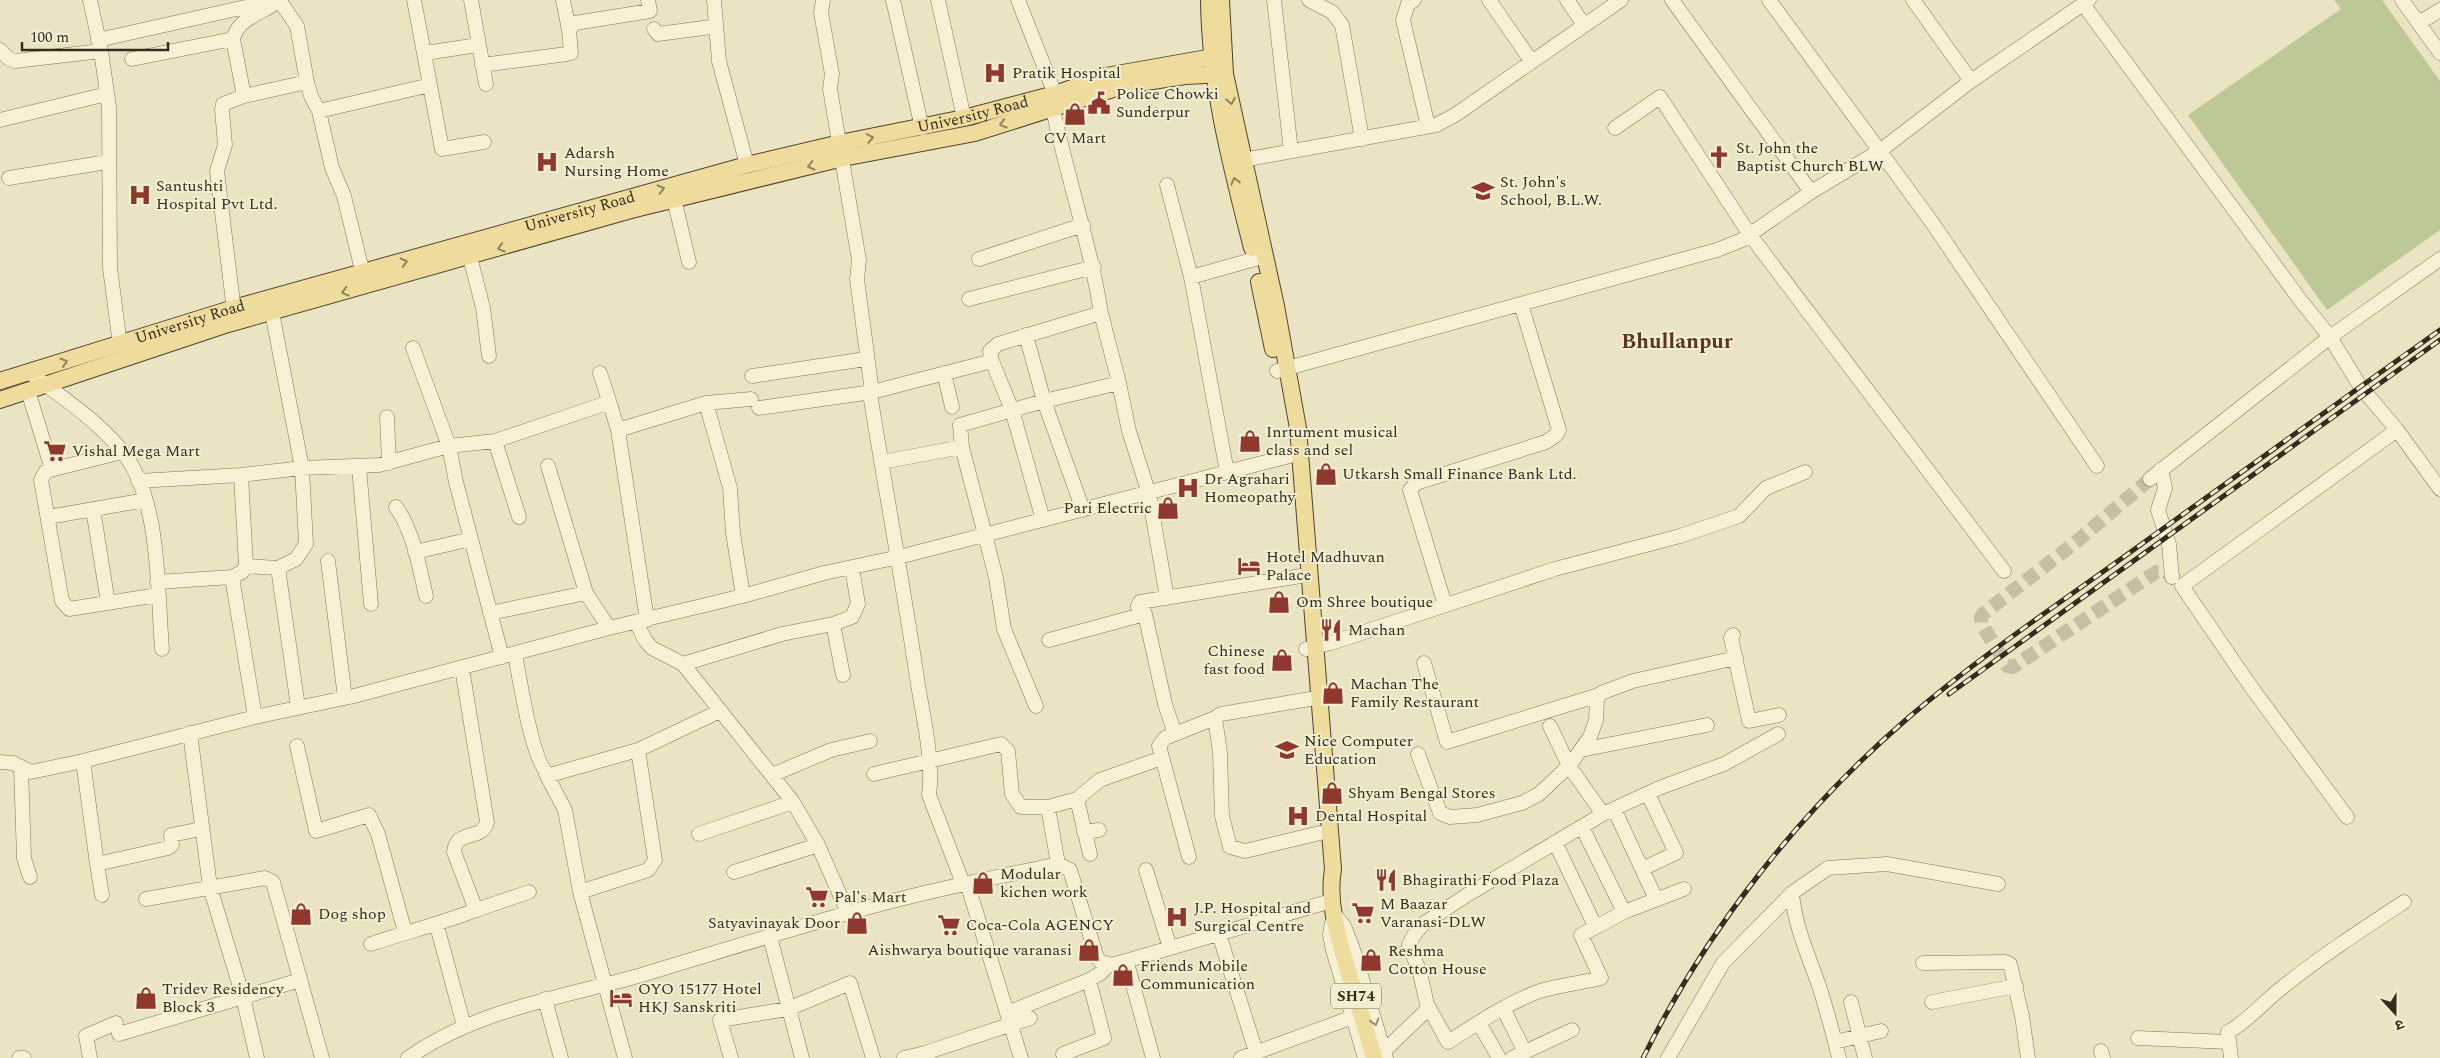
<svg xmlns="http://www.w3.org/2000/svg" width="2440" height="1058" font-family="Spectral,'Noto Sans Devanagari',serif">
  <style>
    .garden { fill: #bdc897 }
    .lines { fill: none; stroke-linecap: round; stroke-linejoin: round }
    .minor-tunnel { stroke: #c7bfa2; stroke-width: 14; stroke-dasharray: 14 7; stroke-linecap: butt }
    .minor-casing { stroke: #84755b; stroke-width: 15 }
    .major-casing { stroke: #52432f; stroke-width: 18 }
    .minor { stroke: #f7f0d5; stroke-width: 14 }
    .major { stroke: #eddc9c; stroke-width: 16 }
    .rail-casing { stroke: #352c1e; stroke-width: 5 }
    .rail { stroke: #f3edd2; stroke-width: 3; stroke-dasharray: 9; stroke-linecap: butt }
    .oneway { stroke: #91845d }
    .oneway2 { stroke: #968e7a }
    .labels { text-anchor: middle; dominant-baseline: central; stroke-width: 4; stroke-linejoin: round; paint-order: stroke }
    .shield { fill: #f3edd2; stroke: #6e6654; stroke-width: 1 }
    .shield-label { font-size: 15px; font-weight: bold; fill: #352c1e }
    .poi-label { font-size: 16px; fill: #352c1e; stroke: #f3edd2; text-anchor: start }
    .street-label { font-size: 16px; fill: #352c1e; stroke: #f3edd2 }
    .district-label { font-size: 21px; font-weight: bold; fill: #5f3420; stroke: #f3edd2 }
  </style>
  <rect width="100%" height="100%" fill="#ebe4c3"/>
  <!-- garden -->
  <path class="garden" d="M2334,0H2382L2440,81V230L2327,310L2188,115L2341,9Z"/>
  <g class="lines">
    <!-- minor-tunnel -->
    <path class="minor-tunnel" d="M2150,479L2076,542L1984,613L1981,617V623L2007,666L2013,667L2156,572H2167L2178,582"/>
    <defs>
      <path id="minor" d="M90,0L101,51L109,107L110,268L120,345
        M279,0L297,26L307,82L311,96L319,111L332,168L344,196L363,274
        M414,0L442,149L484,142
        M471,0L486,84
        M563,0L569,30
        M714,0L719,61L747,165
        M823,0L821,13L832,74L830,89L859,260L857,279L872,392L871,400C886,492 903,585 917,678C922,713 934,759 929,795L962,881L967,883L1021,1058
        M893,0L922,128
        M938,0L964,118
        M1018,0L1055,94
        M1274,0L1291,151
        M1309,0L1332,12L1342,25L1362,139
        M1414,0L1408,4L1403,20L1428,126
        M1489,0L1532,62
        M1567,0L1584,25
        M1672,0L1811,192
        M1769,0L1931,221L2097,466
        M1913,0L1971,81
        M2402,0L2440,53
        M2083,4L2301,301L2330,337L2440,259
        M2419,23L2440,10
        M654,29L658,34L711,27
        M98,40L268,2
        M0,50L9,59L15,61L101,51
        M425,53L478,45
        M132,59L233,39
        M482,65L567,54L571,53L569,30L575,23L650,11L648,0
        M244,96L307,82
        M319,111L430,85
        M0,120L107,94
        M1615,128L1660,97L1750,235L2004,571
        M1243,160L1436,125L1455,115L1621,0
        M9,178L107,162
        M1167,185L1191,277L1255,259
        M674,199L689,262
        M470,257L483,308L489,356
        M979,259L1083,225
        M1191,277L1227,472
        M969,299L1094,267
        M1101,313L1119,383
        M235,319L217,171L225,145L222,109L223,104L244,96L233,39C239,16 264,14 279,0
        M1026,335L1044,401L1083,510
        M413,348L449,446L456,482L502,657
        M1277,371L1717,250L1742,240L1811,192L1881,150L1971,81L2089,0
        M29,372C61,397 96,419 122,451C161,499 157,589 162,649
        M600,373L610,404
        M944,373L952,407
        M752,376L866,359
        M28,391L52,469
        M706,403L730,488L733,533L743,596
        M759,408L872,392L992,361
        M387,417L389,463
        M618,430L706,403L751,399
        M495,441L519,517
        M962,447L984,531
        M122,452L46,471L41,480L62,601L69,609L158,595
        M882,462L962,447L960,425L1044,401L1119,383L1129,431L1149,494L1167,598
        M548,466L586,593L609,628
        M359,467L371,604
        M2161,469L2165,488L2158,510L2169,544L2172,577
        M2150,479L2330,337L2360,386L2397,430L2440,489
        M138,481L241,475L302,468L379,465L449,446L495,441L607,403L610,404L618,430L647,620
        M396,507C414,533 419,566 426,596
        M93,509L108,603
        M48,517L146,500
        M1043,520L1012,410L992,361L990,351L998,344L1101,313C1090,243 1067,177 1053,109
        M985,535L996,578L1004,629L1036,706
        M415,552L471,539
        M328,561L345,698
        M246,566L278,568L296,559L306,544L302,468L270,302
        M278,568L298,707
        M232,577L255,717
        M157,582L232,577L242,572L246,566L241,475
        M1445,605L1410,490L1416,483L1546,442L1556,435L1559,430L1521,304
        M490,613L586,593
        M1145,614L1165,704L1175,734
        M636,622L645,640L652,648L683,664L793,802L818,845L848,913
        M833,624L843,675
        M1733,635L1731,638L1749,721L1779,715
        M1049,640L1145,614L1138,606L1140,602L1301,576
        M1306,649L1331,643L1555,569L1680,536L1739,516L1766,488L1805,472
        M515,654C519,675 533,768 550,775L638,750
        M1424,663L1447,742L1599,695
        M683,664L782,634L833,624L852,617L858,604L852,568
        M1310,699L1221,714L1215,718L1220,753L1222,816L1230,847L1245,851L1320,833
        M1550,726L1569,766L1603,814
        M190,733L210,887L243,997L300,980
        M297,746L316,831L369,815L378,834L405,932
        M1581,750L1707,725
        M1418,754L1440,813L1450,817L1477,815L1522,803L1539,794L1569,766L1590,737L1596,720L1597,700L1601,693L1633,681L1736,658
        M83,761L97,864L168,848L172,845L171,835L201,829
        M0,762L13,763L31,772L83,761L255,717L354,696L609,628L743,596L824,573L899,557L1301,453
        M21,767L24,858L30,877
        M546,774L565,810L580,892
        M874,774L1001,744L1008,751L1012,794L1021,807H1048L1058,864
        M772,775L831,750L870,741
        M1077,799L1090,854
        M1048,807L1077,799L1100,780L1162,758
        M1614,809L1656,899
        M2347,817L2249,684L2182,586L2397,430
        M1582,827L1624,912
        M1084,832L1099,830
        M699,834L793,802
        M1555,842L1595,926
        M1189,857L1159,746L1165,738L1215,718
        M97,864L102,895
        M1642,869L1676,853L1648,794
        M1146,870L1170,948
        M734,872L818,845
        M1792,893C1795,927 1808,954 1819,986C1827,1010 1833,1034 1839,1058
        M146,899L265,878L273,882L322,1058
        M476,910L529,892
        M1335,915L1344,926L1352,946L1386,1058
        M1332,923L1330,935L1333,950L1365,1058
        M437,926L464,1026
        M1219,934L1256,1052
        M770,937L802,1058
        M371,944C406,932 440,924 476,910L454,852C456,828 482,842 487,822L462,668
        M1127,963L1153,1058
        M1923,963L2005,962L2010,964L2022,1016L2028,1058
        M545,999L561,1058
        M1851,1002L1865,1058
        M1932,1002L2016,986
        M1428,1006L1448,1042C1478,1023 1507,1003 1540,991C1559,985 1581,983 1601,978L1581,935L1624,912L1684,889
        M1503,1008L1525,1052
        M1007,1013L1089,980L1101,973L1108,965
        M1479,1023L1499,1058
        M119,1034L243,997L257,1058
        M2138,1038L2229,1042
        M1835,1042L1881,1031
        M1384,1051L1428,1009L1420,973L1409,945L1414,935L1423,924L1467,895L1603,814L1659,788L1724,764L1778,734
        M2101,1051L2103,1058
        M925,1053L1030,1018
        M1063,1054L1104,1038L1089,980
        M19,1058H24
        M90,1058L86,1036L116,1023
        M408,1058C476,1010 559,998 638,976C708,955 778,933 848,913C917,893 988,879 1058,864L1070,870L1097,958L1101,962L1112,965L1331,901
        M625,1058L580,892L648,870L655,860L638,750L720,711
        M731,1058L720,1020L788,1009L850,983L873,1058
        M904,1058L925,1053L928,1058
        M1241,1058L1353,1017
        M1512,1058L1572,1030
        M1668,1058L1723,963L1792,893L1828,868L1887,864L1998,884
        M2231,1058L2228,1032C2250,1020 2264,1001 2284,986C2323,955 2363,929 2404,902"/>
      <g id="major">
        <path d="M1209,0C1210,87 1231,165 1252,248"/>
        <path d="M1221,0L1225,74L1276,306L1298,428L1333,869C1327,905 1339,939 1349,974C1358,1002 1366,1030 1374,1058"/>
        <path d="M1259,282L1273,349"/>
        <path id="s1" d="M0,381L234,308L747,165L840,143L964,118L1055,94L1106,76L1224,55"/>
        <path d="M0,400L228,324L631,210L843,158L975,133L1126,85L1185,76L1225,74"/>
      </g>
    </defs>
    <!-- minor casing -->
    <use href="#minor" class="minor-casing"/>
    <!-- major casing -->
    <use href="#major" class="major-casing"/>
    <!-- minor -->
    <use href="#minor" class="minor"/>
    <!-- major -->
    <use href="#major" class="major"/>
    <defs>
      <path id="rail" d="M1949,694L2440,340
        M1643,1058C1707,929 1799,812 1908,718C1979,657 2057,605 2132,551C2235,477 2337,403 2440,330"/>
    </defs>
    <!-- rail casing -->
    <use href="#rail" class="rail-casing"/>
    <!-- rail -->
    <use href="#rail" class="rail"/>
  </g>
  <!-- one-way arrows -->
  <defs><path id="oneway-chevron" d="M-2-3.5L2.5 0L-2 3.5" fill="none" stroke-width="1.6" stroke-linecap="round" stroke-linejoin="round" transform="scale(1.25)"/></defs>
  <g class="oneway">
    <use href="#oneway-chevron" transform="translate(1231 101) rotate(79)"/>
    <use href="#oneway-chevron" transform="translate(1003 124) rotate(163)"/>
    <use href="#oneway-chevron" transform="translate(870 138) rotate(-10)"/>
    <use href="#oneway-chevron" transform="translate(811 166) rotate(166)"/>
    <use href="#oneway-chevron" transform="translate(1235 181) rotate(-104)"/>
    <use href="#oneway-chevron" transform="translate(661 189) rotate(-14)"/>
    <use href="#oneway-chevron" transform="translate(501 248) rotate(164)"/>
    <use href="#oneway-chevron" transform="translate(404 262) rotate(-16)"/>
    <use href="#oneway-chevron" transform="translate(345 292) rotate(164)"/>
    <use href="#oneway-chevron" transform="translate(64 362) rotate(-17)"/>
  </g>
  <use class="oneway2" href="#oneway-chevron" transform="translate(1375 1022) rotate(73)"/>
  <!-- icons -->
  <defs>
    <symbol id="hospital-bare" viewBox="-9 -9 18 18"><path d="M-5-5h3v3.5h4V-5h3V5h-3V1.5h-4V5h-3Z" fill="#8f382e" stroke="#f3edd2" stroke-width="2.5" paint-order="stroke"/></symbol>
    <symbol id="civic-bare" viewBox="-9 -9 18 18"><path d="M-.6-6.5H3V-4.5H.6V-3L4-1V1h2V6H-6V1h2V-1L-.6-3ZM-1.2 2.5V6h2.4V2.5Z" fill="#8f382e" stroke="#f3edd2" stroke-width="2.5" paint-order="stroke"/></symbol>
    <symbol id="shop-bare" viewBox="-9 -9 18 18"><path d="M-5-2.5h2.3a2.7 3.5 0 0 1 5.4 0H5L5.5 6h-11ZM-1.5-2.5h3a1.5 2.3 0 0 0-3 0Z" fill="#8f382e" stroke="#f3edd2" stroke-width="2.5" paint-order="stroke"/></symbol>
    <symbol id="church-bare" viewBox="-9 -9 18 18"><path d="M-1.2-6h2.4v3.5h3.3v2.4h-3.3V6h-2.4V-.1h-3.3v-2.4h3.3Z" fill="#8f382e" stroke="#f3edd2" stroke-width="2.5" paint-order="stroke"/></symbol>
    <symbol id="school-bare" viewBox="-9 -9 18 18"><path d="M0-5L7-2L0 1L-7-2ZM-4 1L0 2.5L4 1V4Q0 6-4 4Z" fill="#8f382e" stroke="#f3edd2" stroke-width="2.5" paint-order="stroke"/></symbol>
    <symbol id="supermarket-bare" viewBox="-9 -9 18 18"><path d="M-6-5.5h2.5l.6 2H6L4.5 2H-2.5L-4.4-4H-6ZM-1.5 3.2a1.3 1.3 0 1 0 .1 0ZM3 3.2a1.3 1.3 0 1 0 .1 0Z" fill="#8f382e" stroke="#f3edd2" stroke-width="2.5" paint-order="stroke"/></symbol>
    <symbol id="hotel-bare" viewBox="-9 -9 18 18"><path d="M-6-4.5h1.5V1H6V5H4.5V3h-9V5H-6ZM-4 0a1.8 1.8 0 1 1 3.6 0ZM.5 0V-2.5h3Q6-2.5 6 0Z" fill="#8f382e" stroke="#f3edd2" stroke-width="2.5" paint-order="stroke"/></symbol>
    <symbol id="restaurant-bare" viewBox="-9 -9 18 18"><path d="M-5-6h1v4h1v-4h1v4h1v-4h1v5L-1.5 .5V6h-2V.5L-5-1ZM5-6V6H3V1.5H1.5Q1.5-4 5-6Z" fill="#8f382e" stroke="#f3edd2" stroke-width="2.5" paint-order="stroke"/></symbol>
  </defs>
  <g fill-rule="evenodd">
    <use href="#hospital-bare" x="979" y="57" width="32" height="32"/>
    <use href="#civic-bare" x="1083" y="87" width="32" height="32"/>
    <use href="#shop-bare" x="1059" y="98" width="32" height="32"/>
    <use href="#church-bare" x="1703" y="141" width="32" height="32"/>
    <use href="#hospital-bare" x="531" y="146" width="32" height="32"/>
    <use href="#school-bare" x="1467" y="175" width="32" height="32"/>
    <use href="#hospital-bare" x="124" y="179" width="32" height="32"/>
    <use href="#shop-bare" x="1234" y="425" width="32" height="32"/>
    <use href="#supermarket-bare" x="39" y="435" width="32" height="32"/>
    <use href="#shop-bare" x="1310" y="458" width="32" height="32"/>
    <use href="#hospital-bare" x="1172" y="472" width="32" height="32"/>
    <use href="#shop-bare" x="1152" y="492" width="32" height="32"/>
    <use href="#hotel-bare" x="1233" y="550" width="32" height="32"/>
    <use href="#shop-bare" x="1263" y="586" width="32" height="32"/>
    <use href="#restaurant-bare" x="1315" y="614" width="32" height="32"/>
    <use href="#shop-bare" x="1266" y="644" width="32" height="32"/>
    <use href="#shop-bare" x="1317" y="677" width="32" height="32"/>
    <use href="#school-bare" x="1271" y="734" width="32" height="32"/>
    <use href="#shop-bare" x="1316" y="777" width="32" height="32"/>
    <use href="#hospital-bare" x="1282" y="800" width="32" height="32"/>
    <use href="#restaurant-bare" x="1370" y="864" width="32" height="32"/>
    <use href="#shop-bare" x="967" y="867" width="32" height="32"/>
    <use href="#supermarket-bare" x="801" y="881" width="32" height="32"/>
    <use href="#supermarket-bare" x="1347" y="897" width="32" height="32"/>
    <use href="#shop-bare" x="285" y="898" width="32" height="32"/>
    <use href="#hospital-bare" x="1161" y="901" width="32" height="32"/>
    <use href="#shop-bare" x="841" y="907" width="32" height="32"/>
    <use href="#supermarket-bare" x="933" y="909" width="32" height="32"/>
    <use href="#shop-bare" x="1073" y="934" width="32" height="32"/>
    <use href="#shop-bare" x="1355" y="944" width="32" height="32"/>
    <use href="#shop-bare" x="1107" y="959" width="32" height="32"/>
    <use href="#shop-bare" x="130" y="982" width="32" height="32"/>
    <use href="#hotel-bare" x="605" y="982" width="32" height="32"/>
  </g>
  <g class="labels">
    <!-- shield labels -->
    <rect class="shield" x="1331" y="983.5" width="50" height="25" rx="4"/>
    <g class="shield-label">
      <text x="1356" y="996">SH74</text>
    </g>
    <!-- poi labels -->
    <g class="poi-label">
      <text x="1012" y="73">Pratik Hospital</text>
      <text x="1116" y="94">Police Chowki<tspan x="1116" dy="18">Sunderpur</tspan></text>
      <text x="1075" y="138" text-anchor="middle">CV Mart</text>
      <text x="1736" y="148">St. John the<tspan x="1736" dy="18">Baptist Church BLW</tspan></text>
      <text x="564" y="153">Adarsh<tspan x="564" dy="18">Nursing Home</tspan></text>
      <text x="1500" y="182">St. John's<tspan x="1500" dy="18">School, B.L.W.</tspan></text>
      <text x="156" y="186">Santushti<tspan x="156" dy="18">Hospital Pvt Ltd.</tspan></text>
      <text x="1266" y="432">Inrtument musical<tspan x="1266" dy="18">class and sel</tspan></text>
      <text x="72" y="451">Vishal Mega Mart</text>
      <text x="1342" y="474">Utkarsh Small Finance Bank Ltd.</text>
      <text x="1204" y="479">Dr Agrahari<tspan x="1204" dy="18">Homeopathy</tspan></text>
      <text x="1152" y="508" text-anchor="end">Pari Electric</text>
      <text x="1266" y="557">Hotel Madhuvan<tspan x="1266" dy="18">Palace</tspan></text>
      <text x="1296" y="602">Om Shree boutique</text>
      <text x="1348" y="630">Machan</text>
      <text x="1265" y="651" text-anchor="end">Chinese<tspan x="1265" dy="18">fast food</tspan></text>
      <text x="1350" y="684">Machan The<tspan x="1350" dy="18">Family Restaurant</tspan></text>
      <text x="1304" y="741">Nice Computer<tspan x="1304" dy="18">Education</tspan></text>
      <text x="1348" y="793">Shyam Bengal Stores</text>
      <text x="1315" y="816">Dental Hospital</text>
      <text x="1000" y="874">Modular<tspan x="1000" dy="18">kichen work</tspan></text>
      <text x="1402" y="880">Bhagirathi Food Plaza</text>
      <text x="834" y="897">Pal's Mart</text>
      <text x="1380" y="904">M Baazar<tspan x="1380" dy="18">Varanasi-DLW</tspan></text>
      <text x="1194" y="908">J.P. Hospital and<tspan x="1194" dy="18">Surgical Centre</tspan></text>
      <text x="318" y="914">Dog shop</text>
      <text x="840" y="923" text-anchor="end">Satyavinayak Door</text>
      <text x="966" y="925">Coca-Cola AGENCY</text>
      <text x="1072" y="950" text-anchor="end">Aishwarya boutique varanasi</text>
      <text x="1388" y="951">Reshma<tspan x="1388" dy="18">Cotton House</tspan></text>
      <text x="1140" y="966">Friends Mobile<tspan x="1140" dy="18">Communication</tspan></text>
      <text x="162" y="989">Tridev Residency<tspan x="162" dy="18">Block 3</tspan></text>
      <text x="638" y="989">OYO 15177 Hotel<tspan x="638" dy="18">HKJ Sanskriti</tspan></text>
    </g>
    <!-- street labels -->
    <g class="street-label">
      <text stroke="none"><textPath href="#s1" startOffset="1009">University Road</textPath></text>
      <text stroke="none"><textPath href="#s1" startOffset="604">University Road</textPath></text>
      <text stroke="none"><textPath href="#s1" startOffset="199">University Road</textPath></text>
    </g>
    <!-- district labels -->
    <g class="district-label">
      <text x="1677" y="342">Bhullanpur</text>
    </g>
  </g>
  <!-- north arrow -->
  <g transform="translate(2395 1013) rotate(159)" stroke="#f3edd2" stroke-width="4" paint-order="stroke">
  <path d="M0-4L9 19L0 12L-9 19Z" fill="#352c1e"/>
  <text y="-8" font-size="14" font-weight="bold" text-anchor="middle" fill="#352c1e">उ</text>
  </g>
  <!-- scale -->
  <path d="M22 42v8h146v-8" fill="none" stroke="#352c1e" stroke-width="2.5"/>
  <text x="30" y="42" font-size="15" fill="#352c1e" stroke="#f3edd2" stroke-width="4" paint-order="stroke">100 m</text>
</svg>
